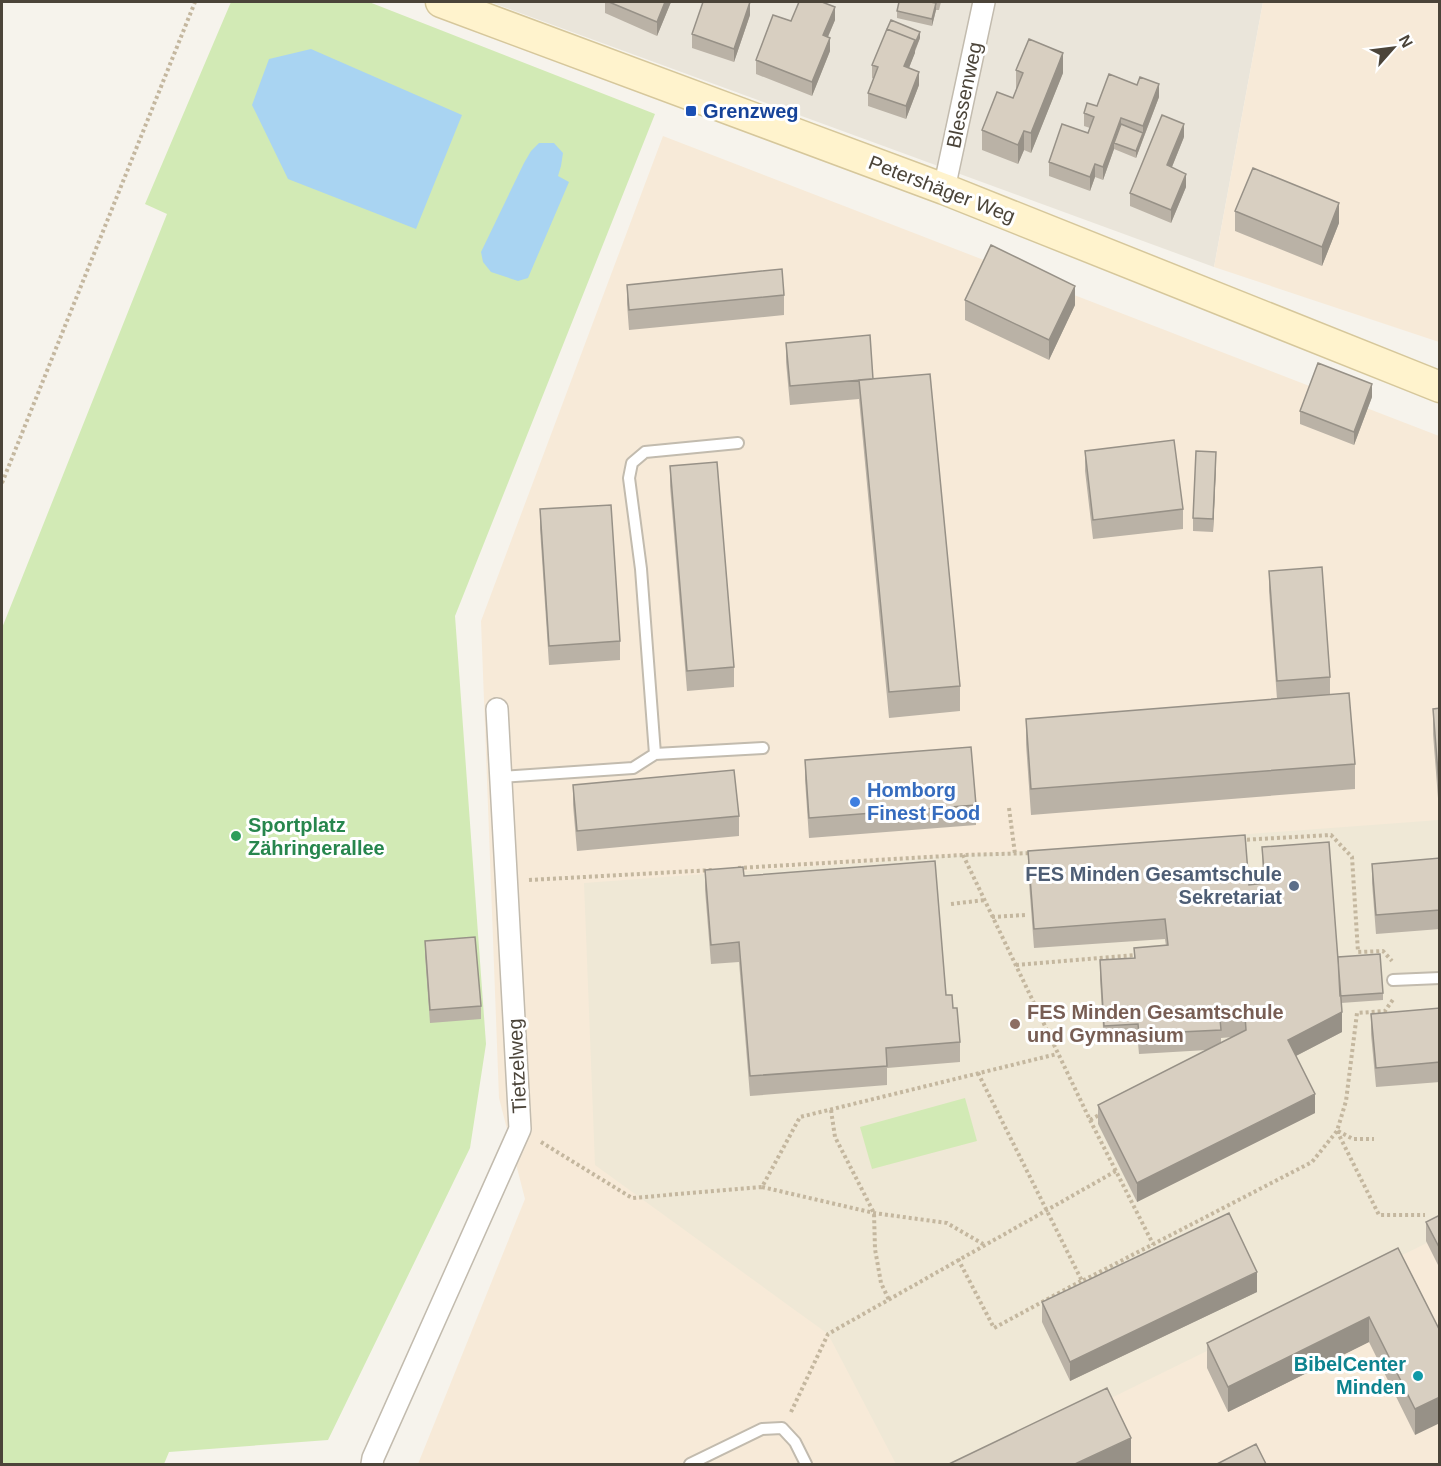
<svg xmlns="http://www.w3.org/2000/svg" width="1441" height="1466" font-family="Arial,sans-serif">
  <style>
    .residential { fill: #eae5da }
    .commercial { fill: #f7ead8 }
    .education { fill: #efe8d6 }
    .green { fill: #d2eab5 }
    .water { fill: #a9d4f2 }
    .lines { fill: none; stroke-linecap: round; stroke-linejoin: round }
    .lane-casing { stroke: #c2bbae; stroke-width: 14 }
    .street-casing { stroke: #c2bbae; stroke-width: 24 }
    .secondary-casing { stroke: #d6c79b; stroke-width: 33 }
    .path { stroke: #c4b79f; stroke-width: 4; stroke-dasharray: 3 3; stroke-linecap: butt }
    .lane { stroke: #fff; stroke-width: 10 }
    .street { stroke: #fff; stroke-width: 21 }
    .secondary { stroke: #fff3cd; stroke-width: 30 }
    .wall { fill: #bab2a6; fill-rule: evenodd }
    .shaded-wall { fill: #979187 }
    .building { fill: #d8cfc1; stroke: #979187; stroke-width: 1.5 }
    .transit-dot { fill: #1a4fb4; stroke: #fff; stroke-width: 2 }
    .shop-dot { fill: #3f7fe0; stroke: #fff; stroke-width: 2 }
    .leisure-dot { fill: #2e9e5b; stroke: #fff; stroke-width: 2 }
    .service-dot { fill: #5c6f8a; stroke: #fff; stroke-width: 2 }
    .education-dot { fill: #8d6e63; stroke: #fff; stroke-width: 2 }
    .culture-dot { fill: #0f9aa8; stroke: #fff; stroke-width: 2 }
    .labels { text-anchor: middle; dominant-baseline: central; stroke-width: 6; stroke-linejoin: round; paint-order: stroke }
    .street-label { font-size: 20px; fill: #4b4439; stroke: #fff }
    .transit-label { font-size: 20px; font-weight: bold; fill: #164399; stroke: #fff; text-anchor: start }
    .shop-label { font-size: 20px; font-weight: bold; fill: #366cbe; stroke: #fff; text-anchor: start }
    .leisure-label { font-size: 20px; font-weight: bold; fill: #27864d; stroke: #fff; text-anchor: start }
    .service-label { font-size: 20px; font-weight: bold; fill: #4e5e75; stroke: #fff; text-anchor: end }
    .education-label { font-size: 20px; font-weight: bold; fill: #785e54; stroke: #fff; text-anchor: start }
    .culture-label { font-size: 20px; font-weight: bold; fill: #0d838f; stroke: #fff; text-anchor: end }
  </style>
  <rect width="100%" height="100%" fill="#f6f3ec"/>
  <!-- residential -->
  <path class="residential" d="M490,2H1263L1214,267Z"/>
  <!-- commercial -->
  <path class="commercial" d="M1263,2H1439V342L1214,267Z
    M663,136L1439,436V1464H418L525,1199L499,1098L481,621Z"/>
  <!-- education -->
  <path class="education" d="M1439,820V1237L977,1464H896L828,1334L595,1165L584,883Z"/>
  <!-- green -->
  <path class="green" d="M231,2H369L655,114L455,616L486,1044L470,1148L328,1440L169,1452L164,1464H2V628L167,214L145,204Z
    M965,1098L977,1141L872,1169L860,1127Z"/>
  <!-- water -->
  <path class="water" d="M311,49L462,115L416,229L288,179L252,105L269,59Z
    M539,143H554L563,153L561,166L558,176L569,182L528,278L518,281L491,272L483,262L481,252L524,163L531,151Z"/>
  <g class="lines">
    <defs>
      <path id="lane" d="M655,754L641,569L629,478L632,463L645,452L738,443
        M502,777L633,768L655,754L763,748
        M1393,980L1440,978
        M690,1464L762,1429L782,1428L795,1442L806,1464"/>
      <path id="street" d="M944,189L984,2
        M372,1464L373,1458L520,1129L497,709"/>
      <path id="secondary" d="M441,2L944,189L1440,387"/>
    </defs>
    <!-- lane casing -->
    <use href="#lane" class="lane-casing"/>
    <!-- street casing -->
    <use href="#street" class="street-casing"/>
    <!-- secondary casing -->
    <use href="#secondary" class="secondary-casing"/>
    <!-- path -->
    <path class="path" d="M2,483L195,2
      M1009,808L1015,854
      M1241,840L1331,835L1352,857L1358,952L1383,951L1392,961
      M963,855L1090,1120L1101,1114
      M738,868L963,855L1033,853
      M529,880L713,870
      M951,904L985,900
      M992,917L1025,915
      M1016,965L1137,955
      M978,1073L1082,1281L1312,1162L1337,1131L1346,1101L1357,1013L1385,1011L1394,998
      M831,1110L835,1137L874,1213L875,1249L881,1283L889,1300
      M1090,1120L1153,1244
      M1337,1131L1379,1215H1425
      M1338,1131L1353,1139H1374
      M541,1142L632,1198L762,1187L800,1117L1057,1054
      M762,1187L874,1213L947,1223L983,1244
      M958,1259L994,1328L1081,1281
      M791,1412L828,1334L1116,1171"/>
    <!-- lane -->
    <use href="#lane" class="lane"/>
    <!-- street -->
    <use href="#street" class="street"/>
    <!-- secondary -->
    <use href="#secondary" class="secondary"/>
  </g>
  <!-- wall -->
  <path class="wall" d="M605,2H671L657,36L605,13Z
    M899,2H941L939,10H936L932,26L897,18V11Z
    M750,15L734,62L692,48V34Z
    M835,20L828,37L830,51L812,96L756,74V60L791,21Z
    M920,38L909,68L919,85L906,119L868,106V93L874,79L872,78V65Z
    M1016,70L1063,73L1031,153L1024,150L1018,164L982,150V130L1013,98L1016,90Z
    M1159,97L1136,158L1114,149L1103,180L1095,177L1090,191L1049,176V162L1088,133L1090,128L1084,126V113L1097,106Z
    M1184,137L1172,167L1186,187L1171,223L1130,206V193Z
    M1235,211L1339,223L1322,266L1235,231Z
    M627,285L784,295V315L629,330L627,304Z
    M965,300L1075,305L1049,360L965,320Z
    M786,343L873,379L960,686V711L889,718L859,399L790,405L786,362Z
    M1372,397L1354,445L1300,424V411Z
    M1085,451L1183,509V529L1093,539L1085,471Z
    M1216,465L1213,532L1193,531V518Z
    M670,466L734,667V687L687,691L670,486Z
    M540,509L620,641V660L549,665L540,529Z
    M1269,571L1330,677V695L1355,764V789L1031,815L1026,744V719L1277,699L1269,591Z
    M1440,708V811H1439L1433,734V709Z
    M805,760L976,805V825L809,838L805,780Z
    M573,785L739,816V836L577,851L573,805Z
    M1262,847L1338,957L1383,993V1000L1341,1003L1342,1032L1296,1056L1315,1113L1137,1202L1098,1124V1105L1207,1050L1139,1054L1138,1043L1104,1045L1100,979V960L1134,958V948L1166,946L1165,939L1034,948L1028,870V851L1249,885L1263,883ZM1233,1037L1221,1043V1038Z
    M1440,858V929L1376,934L1372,883V864Z
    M705,870L744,876L946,995L953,1008L960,1042V1062L887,1068V1085L750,1096L739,962L711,964L705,890Z
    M425,941L481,1006V1019L430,1023L425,955Z
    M1440,1008V1082L1376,1087L1371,1034V1014Z
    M1440,1215V1269L1426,1241V1222Z
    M1398,1248L1440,1331L1415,1435L1369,1342L1228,1412L1207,1368V1343Z
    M1257,1292L1070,1381L1042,1322V1302Z"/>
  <!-- shaded-wall -->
  <path class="shaded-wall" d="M665,2H671L657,36V22Z
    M750,2V15L734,62V49Z
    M936,3V10L932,26V19Z
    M835,7V20L823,48V35Z
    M920,32V38L915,50V43Z
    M830,38V51L812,96V82Z
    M915,40V53L904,80V66Z
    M1063,53V73L1031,153V133Z
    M919,72V85L906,119V106Z
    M1159,84V97L1143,139V126Z
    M1121,118V131L1114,143V149L1103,180V167Z
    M1184,124V137L1167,179V165Z
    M1024,131V150L1018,164V145Z
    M1143,133V139L1136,158V151Z
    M1095,164V177L1090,191V177Z
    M1186,174V187L1171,223V210Z
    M1339,203V223L1322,266V247Z
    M1075,286V305L1049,360V340Z
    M1372,384V397L1354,445V432Z
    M1216,452V465L1213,532V519Z
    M1342,1012V1032L1288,1060V1040Z
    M1315,1094V1113L1137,1202V1183Z
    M1257,1272V1292L1070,1381V1362Z
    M1369,1317V1342L1228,1412V1387Z
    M1440,1397V1423L1415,1435V1409Z
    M1131,1438V1463L1128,1464H1075Z"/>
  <!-- building -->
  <path class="building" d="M609,2H665L657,22Z
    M703,2H750L734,49L692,34Z
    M799,2H822L835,7L823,35L830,38L812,82L756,60L773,15L791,21Z
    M899,2H930L936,3L932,19L897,11Z
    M891,20L920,32L915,43V40L887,29Z
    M887,29L915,40L904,66L919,72L906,106L868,93L878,67L872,65Z
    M1029,39L1063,53L1031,133L1024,131L1018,145L982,130L997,92L1013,98L1023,73L1016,70Z
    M1109,74L1137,85L1140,77L1159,84L1143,126L1121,118L1103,167L1095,164L1090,177L1049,162L1062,124L1088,133L1094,117L1084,113L1087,103L1097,106Z
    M1162,115L1184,124L1167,165L1186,174L1171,210L1130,193Z
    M1121,124L1143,133L1136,151L1114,143Z
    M1253,168L1339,203L1322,247L1235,211Z
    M991,245L1075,286L1049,340L965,300Z
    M782,269L784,295L629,310L627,285Z
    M870,335L873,379L790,386L786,343Z
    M1318,363L1372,384L1354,432L1300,411Z
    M930,374L960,686L889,692L859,380Z
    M1174,440L1183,509L1093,520L1085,451Z
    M1196,451L1216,452L1213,519L1193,518Z
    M717,462L734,667L687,671L670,466Z
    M611,505L620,641L549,646L540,509Z
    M1322,567L1330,677L1277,681L1269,571Z
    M1349,693L1355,764L1031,789L1026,719Z
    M1440,708V785H1439L1433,709Z
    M971,747L976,805L809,818L805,760Z
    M734,770L739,816L577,831L573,785Z
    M1245,835L1249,885L1265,883L1262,847L1329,842L1342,1012L1288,1040L1315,1094L1137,1183L1098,1105L1246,1030L1245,1016L1220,1019L1221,1030L1139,1034L1138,1024L1104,1026L1100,960L1135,958L1134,948L1168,945L1165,919L1034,929L1028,851Z
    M1440,858V910L1376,915L1372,864Z
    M935,861L946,995H952L953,1008H957L960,1042L886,1048L887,1066L750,1076L739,942L711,945L705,870L743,867L744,876Z
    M475,937L481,1006L430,1010L425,941Z
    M1380,954L1383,993L1340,996L1338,957Z
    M1440,1008V1062L1376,1068L1371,1014Z
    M1229,1213L1257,1272L1070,1362L1042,1302Z
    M1440,1215V1249L1426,1222Z
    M1398,1248L1440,1331V1397L1415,1409L1369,1317L1228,1387L1207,1343Z
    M1107,1388L1131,1438L1075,1464H949Z
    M1256,1444L1266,1464H1217Z"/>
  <!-- markers -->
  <rect class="transit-dot" x="685" y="105" width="12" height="12" rx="3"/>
  <circle class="shop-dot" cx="855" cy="802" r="6"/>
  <circle class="leisure-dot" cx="236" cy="836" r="6"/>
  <circle class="service-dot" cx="1294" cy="886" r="6"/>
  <circle class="education-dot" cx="1015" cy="1024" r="6"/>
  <circle class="culture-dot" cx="1418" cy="1376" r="6"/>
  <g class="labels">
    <!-- street labels -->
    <g class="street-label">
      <text transform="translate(964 95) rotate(-78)">Blessenweg</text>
      <text transform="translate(942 189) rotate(21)">Petershäger Weg</text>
      <text transform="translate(517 1066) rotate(-93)">Tietzelweg</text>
    </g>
    <!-- transit labels -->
    <g class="transit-label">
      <text x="703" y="111">Grenzweg</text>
    </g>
    <!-- shop labels -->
    <g class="shop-label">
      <text x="867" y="790">Homborg<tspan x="867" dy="23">Finest Food</tspan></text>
    </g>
    <!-- leisure labels -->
    <g class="leisure-label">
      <text x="248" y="825">Sportplatz<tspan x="248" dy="23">Zähringerallee</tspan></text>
    </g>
    <!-- service labels -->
    <g class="service-label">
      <text x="1282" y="874">FES Minden Gesamtschule<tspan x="1282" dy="23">Sekretariat</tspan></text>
    </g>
    <!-- education labels -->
    <g class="education-label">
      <text x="1027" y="1012">FES Minden Gesamtschule<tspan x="1027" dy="23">und Gymnasium</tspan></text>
    </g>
    <!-- culture labels -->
    <g class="culture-label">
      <text x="1406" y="1364">BibelCenter<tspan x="1406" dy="23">Minden</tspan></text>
    </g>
  </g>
  <!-- border -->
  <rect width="1441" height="1466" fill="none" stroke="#4b4439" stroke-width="6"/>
  <!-- north arrow -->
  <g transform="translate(1393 48) rotate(62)" stroke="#ffffff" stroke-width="4.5" paint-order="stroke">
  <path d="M0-4.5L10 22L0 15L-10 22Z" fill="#4b4439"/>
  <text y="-9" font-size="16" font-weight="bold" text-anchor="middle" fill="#4b4439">N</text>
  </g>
</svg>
